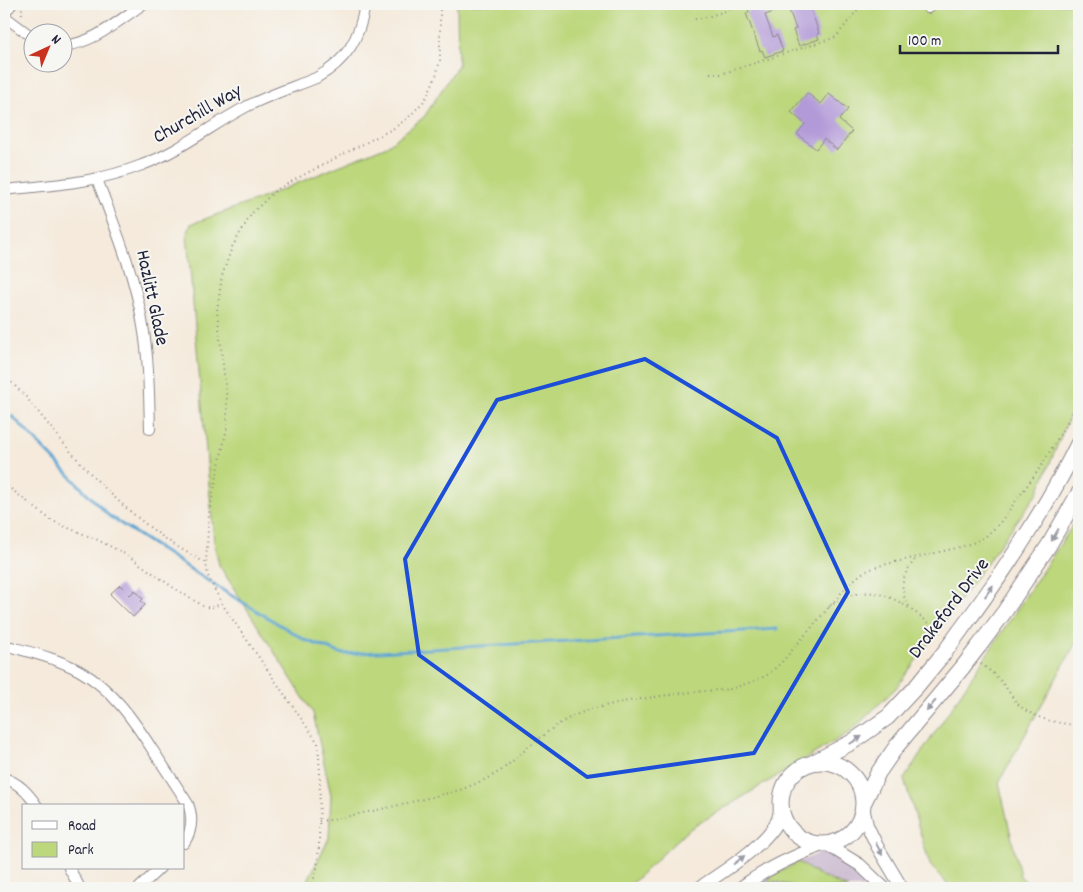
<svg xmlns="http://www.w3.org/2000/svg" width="1083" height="892" font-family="Dekko,sans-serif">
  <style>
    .industrial { fill: #cebed2 }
    .green { fill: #bcd77c; stroke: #6f7c5c }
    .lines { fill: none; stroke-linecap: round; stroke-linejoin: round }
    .stream { stroke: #5aa4d1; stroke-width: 3 }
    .building { fill: #b29ad8 }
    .minor-casing { stroke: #8c868b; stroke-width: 12 }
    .major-casing { stroke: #8c868b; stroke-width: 14 }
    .highway-casing { stroke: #8c868b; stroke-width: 17 }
    .path { stroke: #8c868b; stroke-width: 2; stroke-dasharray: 1 4; stroke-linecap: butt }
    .minor { stroke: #fff; stroke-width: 10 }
    .major { stroke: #fff; stroke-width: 12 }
    .highway { stroke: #fff; stroke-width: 15 }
    .highway-bridge-casing { stroke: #8c868b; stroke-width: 17; stroke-linecap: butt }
    .highway-bridge { stroke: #fff; stroke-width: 15 }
    .oneway { fill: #9c9ca7 }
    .marked { fill: none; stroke: #1d4ed8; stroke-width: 4; stroke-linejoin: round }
    .labels { text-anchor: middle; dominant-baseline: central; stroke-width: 4; stroke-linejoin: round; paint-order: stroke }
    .street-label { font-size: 20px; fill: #22223b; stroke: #f6f6f2 }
  </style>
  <rect width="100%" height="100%" fill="#f6f6f2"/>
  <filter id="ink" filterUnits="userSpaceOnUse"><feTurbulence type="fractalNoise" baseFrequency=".02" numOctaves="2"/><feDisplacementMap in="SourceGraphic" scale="10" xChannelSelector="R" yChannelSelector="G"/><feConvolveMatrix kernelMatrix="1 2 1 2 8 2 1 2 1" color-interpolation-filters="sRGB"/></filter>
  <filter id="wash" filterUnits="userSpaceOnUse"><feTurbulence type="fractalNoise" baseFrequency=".0096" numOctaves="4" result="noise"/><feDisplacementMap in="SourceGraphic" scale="20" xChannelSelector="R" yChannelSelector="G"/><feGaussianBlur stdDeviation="1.12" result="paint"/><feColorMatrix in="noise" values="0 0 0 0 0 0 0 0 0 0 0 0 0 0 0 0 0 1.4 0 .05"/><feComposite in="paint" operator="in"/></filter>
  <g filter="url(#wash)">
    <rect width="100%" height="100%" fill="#f5eadb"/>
    <!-- industrial -->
    <path class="industrial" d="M820,853H828L838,856L883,888H755L770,877L798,862Z"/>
    <!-- green -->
    <path class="green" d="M457,4H1079V393L1038,492L896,688L850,732L688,830L627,888H304L329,838L331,795L313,713L219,565L214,542L187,235L191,224L257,200L387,146L424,117L458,65Z
      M1079,516V637L999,782L1020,876L1033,888H951L930,865L904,779Z
      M798,862L817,874L848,888H797L774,881L767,888H763L770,880V877Z"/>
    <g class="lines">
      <!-- stream -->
      <path class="stream" d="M12,416L109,516L224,591L305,640L343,654L777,629"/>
    </g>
    <g id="blocks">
      <!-- building -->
      <path class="building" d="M746,4H809L819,33L817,34L819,39L799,46L793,30L796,29L788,7L765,15L773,37L777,35L783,51L765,57L762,50L760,51L746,13L749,12Z
        M807,93L821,104L829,94L848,109L839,120L852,131L837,150L824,139L816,149L797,134L805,124L791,112Z
        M120,585L130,595L135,590L143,599L141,601L145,605L133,617L110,594Z"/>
    </g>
  </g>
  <g filter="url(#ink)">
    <use href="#blocks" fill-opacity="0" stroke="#8c868b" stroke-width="1"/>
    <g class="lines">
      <defs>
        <path id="minor" d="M928,8L932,4
          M4,13L12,4
          M4,16L32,37
          M62,46C93,44 118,21 143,4
          M97,179C115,227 135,275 143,326C149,360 149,395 150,429
          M4,190C53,185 96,183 142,165C178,152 209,127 242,109C265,96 291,88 316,78C347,61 360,38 365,4
          M4,645C29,652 57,658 80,671C113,690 132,718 152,749C164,767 176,785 188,804C193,817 192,831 184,843
          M4,778C19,783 28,793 37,806
          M69,868L80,888
          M139,888L160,868"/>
        <path id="major" d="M863,807L867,825L877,846L902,888
          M826,844L860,865L884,888
          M699,888C722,872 767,845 778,819C780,813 780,806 781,800
          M740,888C767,868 793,857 824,844"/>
        <path id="highway" d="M960,631C1005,571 1046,509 1079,442
          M979,646L1005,611L1049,545L1079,493
          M814,762L852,742L888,717L916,687L944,653
          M781 803a41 41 0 1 1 82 0a41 41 0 1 1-82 0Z
          M864,802L878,773L896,747L962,668"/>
      </defs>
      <!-- minor casing -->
      <use href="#minor" class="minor-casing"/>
      <!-- major casing -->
      <use href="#major" class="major-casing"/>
      <!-- highway casing -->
      <use href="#highway" class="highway-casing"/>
      <!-- path -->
      <path class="path" d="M22,14L21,10L26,4
        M695,19L707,17L746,4
        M710,73L721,74L836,37L862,4
        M4,376C12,382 19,390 26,397C39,413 52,429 65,445C104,491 151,535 206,563
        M4,482L11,489L51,520L61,525L98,540L127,555L174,588L203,606L210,608L221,604
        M829,607C859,585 883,590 912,610C896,590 902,575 917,557
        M912,610L942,633
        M981,664C989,670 998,677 1004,685C1009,691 1012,698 1018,704C1033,719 1059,724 1079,725
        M319,821L331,820L391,807L460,790L475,784L490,777L502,770L538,739L557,725L573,716L591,709L622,702L681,693L731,689L757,680L767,675L781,663L849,584L862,573L878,566L961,547L975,542L986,536L999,524L1040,468L1068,421L1079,402
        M311,888L317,868L319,846L320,773L318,743L222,604L208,576L206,563L209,513L227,428V401L217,311L222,276L232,247L252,213L276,190L309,172L394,128L408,118L425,100L436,76L440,60V4"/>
      <!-- minor -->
      <use href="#minor" class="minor"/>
      <!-- major -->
      <use href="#major" class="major"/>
      <!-- highway -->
      <use href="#highway" class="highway"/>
      <defs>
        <path id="highway-bridge" d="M944,653L960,631
          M962,668L979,646"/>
      </defs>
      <!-- highway-bridge casing -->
      <use href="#highway-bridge" class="highway-bridge-casing"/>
      <!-- highway-bridge -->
      <use href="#highway-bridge" class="highway-bridge"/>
    </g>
    <!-- one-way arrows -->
    <defs><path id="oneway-solid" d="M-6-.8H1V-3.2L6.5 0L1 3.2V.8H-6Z" transform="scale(1.25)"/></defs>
    <g class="oneway">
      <use href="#oneway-solid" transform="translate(1055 535) rotate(120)"/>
      <use href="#oneway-solid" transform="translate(989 591) rotate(-55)"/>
      <use href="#oneway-solid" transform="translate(931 706) rotate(130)"/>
      <use href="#oneway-solid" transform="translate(856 740) rotate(-32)"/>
      <use href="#oneway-solid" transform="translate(879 849) rotate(62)"/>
      <use href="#oneway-solid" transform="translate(739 860) rotate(-37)"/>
    </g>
  </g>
  <!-- marked area -->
  <path class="marked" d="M645,359L777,438L848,592L754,753L587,777L419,655L405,559L497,400Z"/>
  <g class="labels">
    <!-- street labels -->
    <g class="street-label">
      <text transform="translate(198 115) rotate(-30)">Churchill Way</text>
      <text transform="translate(151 298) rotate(78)">Hazlitt Glade</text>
      <text transform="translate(950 609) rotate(-53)">Drakeford Drive</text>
    </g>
  </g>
  <!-- margin -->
  <rect width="1083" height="892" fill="none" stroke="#f6f6f2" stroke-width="20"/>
  <!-- legend -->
  <rect x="22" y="804" width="162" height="65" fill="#f6f6f2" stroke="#a1a1a9"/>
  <rect x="32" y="821" width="25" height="8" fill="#ffffff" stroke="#a1a1a9"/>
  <text x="68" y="830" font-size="15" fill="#22223b">Road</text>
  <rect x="32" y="842" width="25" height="15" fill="#bcd77c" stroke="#a1a1a9"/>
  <text x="68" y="854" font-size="15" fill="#22223b">Park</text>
  <!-- north arrow -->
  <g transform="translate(48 48) rotate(44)"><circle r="24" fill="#f6f6f2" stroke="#a1a1a9"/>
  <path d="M0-4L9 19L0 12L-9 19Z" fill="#c8321e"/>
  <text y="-8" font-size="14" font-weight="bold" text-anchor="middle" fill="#22223b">N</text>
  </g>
  <!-- scale -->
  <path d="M900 45v8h158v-8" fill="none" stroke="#22223b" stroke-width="2.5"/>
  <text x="908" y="45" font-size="15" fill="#22223b" stroke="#f6f6f2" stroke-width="4" paint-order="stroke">100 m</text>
</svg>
